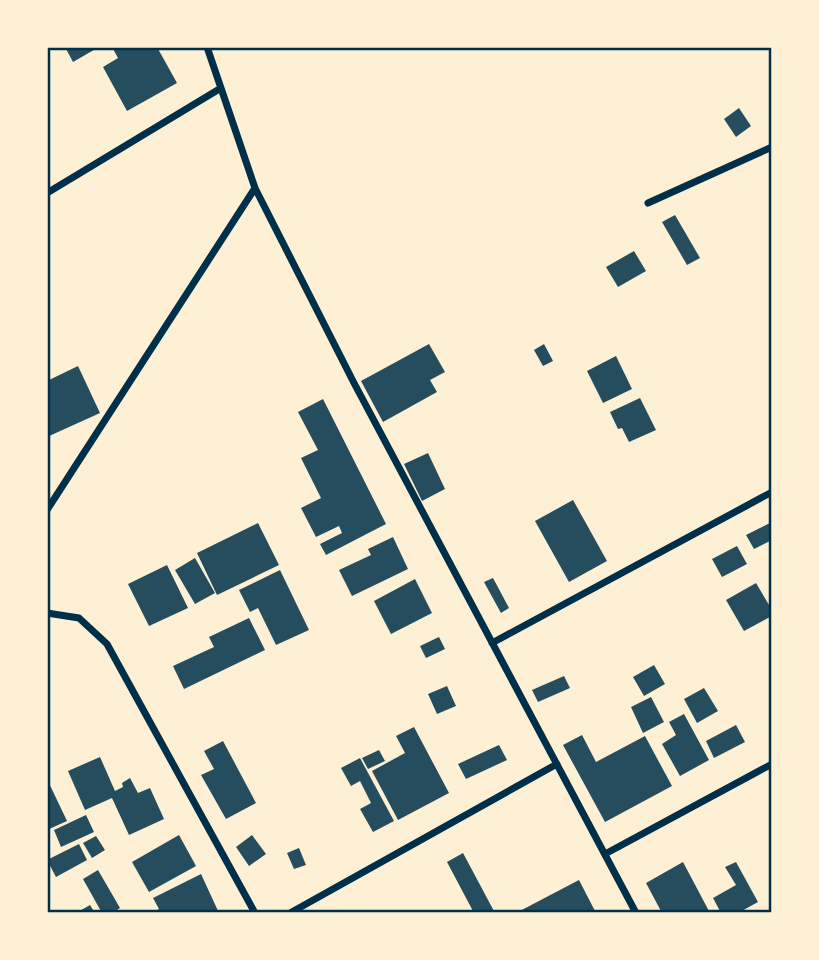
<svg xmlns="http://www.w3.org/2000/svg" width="819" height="960" font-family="Overpass,sans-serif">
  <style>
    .building { fill: #264d5e }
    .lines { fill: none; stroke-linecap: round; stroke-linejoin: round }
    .minor { stroke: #003049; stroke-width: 7 }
    .neatline { fill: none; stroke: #003049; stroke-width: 2.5 }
  </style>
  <rect width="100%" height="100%" fill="#fdf0d5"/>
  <!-- building -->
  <path class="building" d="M65,47H99L73,62Z
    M112,47H157L177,83L127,111L103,67L118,58Z
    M739,108L751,126L736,137L724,119Z
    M675,215L700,258L687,265L662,222Z
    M634,251L646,271L618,287L606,267Z
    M429,344L445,372L430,380L437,392L383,422L361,381Z
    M544,344L553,361L543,366L534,350Z
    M616,356L632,389L603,403L587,371Z
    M78,366L100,413L47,437V381Z
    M640,398L656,430L629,442L622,428L618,429L610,412Z
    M323,399L386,524L326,555L320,544L342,533L339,526L316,537L301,508L321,498L301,458L318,450L298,412Z
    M428,453L445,489L422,501L404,464Z
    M573,500L607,561L569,582L535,521Z
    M772,522V540L754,549L746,535Z
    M258,523L279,565L217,595L197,553Z
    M393,537L408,569L352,596L339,570L371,555L368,549Z
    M737,546L747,564L722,577L712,559Z
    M195,558L215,593L195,604L175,570Z
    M167,565L188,608L149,626L128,584Z
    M280,570L309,630L276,645L258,608L250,612L239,590Z
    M493,578L509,608L501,613L484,582Z
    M415,579L432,613L391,634L374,601Z
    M756,583L772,610V616L744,631L726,600Z
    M249,618L265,650L184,689L173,666L214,647L209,637Z
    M439,637L445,649L426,658L420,646Z
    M654,665L665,684L644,696L633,677Z
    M564,676L570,688L538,702L532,690Z
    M447,686L456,706L437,714L428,694Z
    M704,688L718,711L697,723L684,699Z
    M651,697L664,722L643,733L631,707Z
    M684,714L709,760L680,776L662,744L676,735L669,722Z
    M736,725L745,742L714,758L706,741Z
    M414,727L449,793L398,820L372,771L405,753L396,736Z
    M582,735L596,762L645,736L672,786L605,822L563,745Z
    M223,741L256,803L226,819L201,775L214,769L204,751Z
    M499,745L507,760L466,779L458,764Z
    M379,750L385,761L368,769L362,758Z
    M100,757L115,791L123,787L122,783L130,778L138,793L150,788L164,819L129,835L112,798L85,810L68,771Z
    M360,758L394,821L373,832L360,809L371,803L360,781L351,786L341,768Z
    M47,779L67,821L47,830Z
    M86,815L94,832L61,847L54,830Z
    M179,835L196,866L149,892L132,862Z
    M252,835L266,854L249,866L236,847Z
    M96,836L105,850L92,858L83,843Z
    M79,844L87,860L56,877L47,860Z
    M299,848L306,865L294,869L287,853Z
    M463,853L495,913H474L447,862Z
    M683,862L710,913H662L646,883Z
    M736,862L758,902L738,913H721L713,898L736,885L725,867Z
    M98,870L120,908L112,913H102L83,879Z
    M201,874L219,913H152L159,909L153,898Z
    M579,880L596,913H516Z
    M90,905L95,913H76Z"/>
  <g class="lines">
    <!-- minor -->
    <path class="minor" d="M207,47L255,188L354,383L636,913
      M47,193L221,88
      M648,203L772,147
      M47,510L255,188
      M47,613L79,618L107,644L255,913
      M492,643L772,492
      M605,854L772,764
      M290,913L557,764"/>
  </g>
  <!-- border -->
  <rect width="819" height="960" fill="none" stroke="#fdf0d5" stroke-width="98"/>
  <rect x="49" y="49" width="721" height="862" class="neatline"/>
</svg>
